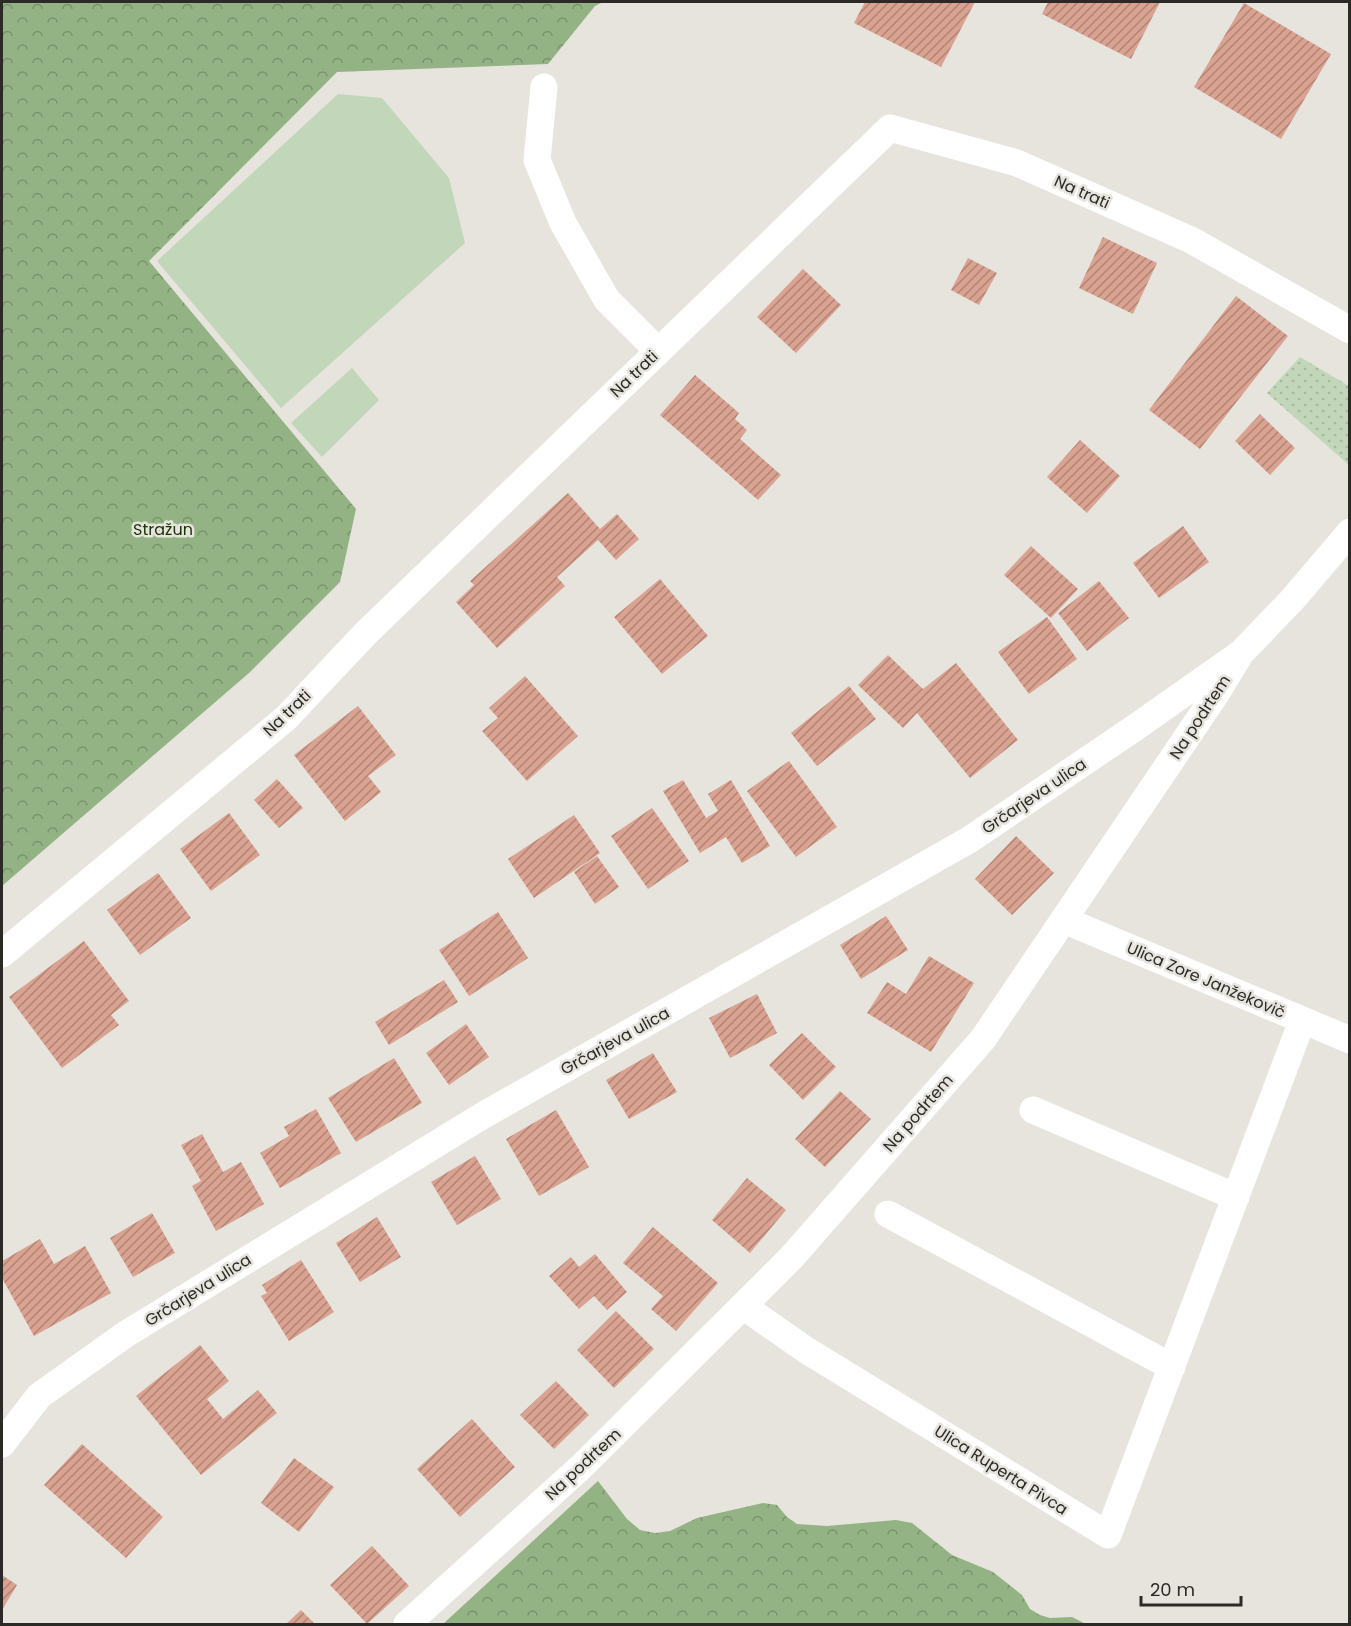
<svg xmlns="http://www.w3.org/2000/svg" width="1351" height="1626" font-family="Poppins,sans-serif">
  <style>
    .grass { fill: url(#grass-dots) }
    .forest { fill: url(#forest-crowns) }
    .pitch { fill: #c2d6b9 }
    .building { fill: url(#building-hatch) }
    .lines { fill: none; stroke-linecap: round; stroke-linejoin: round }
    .minor { stroke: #fff; stroke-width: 27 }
    .labels { text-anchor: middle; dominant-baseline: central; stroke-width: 5; stroke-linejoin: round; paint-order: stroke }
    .street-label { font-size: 16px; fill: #2b2a27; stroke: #e6e4dd }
    .park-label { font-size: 16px; fill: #153201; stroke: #e6e4dd }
  </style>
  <defs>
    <pattern id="grass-dots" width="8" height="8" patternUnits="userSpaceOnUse" patternTransform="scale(1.5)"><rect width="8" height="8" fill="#c2d6b9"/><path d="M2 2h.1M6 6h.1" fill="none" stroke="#a7b89f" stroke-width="1.8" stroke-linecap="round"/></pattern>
    <pattern id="forest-crowns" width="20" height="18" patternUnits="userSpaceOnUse" patternTransform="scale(1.5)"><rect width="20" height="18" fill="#94b385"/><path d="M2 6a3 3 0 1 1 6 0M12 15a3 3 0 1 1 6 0" fill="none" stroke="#79926d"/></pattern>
    <pattern id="building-hatch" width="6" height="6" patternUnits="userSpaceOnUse" patternTransform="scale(1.5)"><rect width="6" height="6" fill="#daa291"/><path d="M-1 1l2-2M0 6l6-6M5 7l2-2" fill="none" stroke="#b18476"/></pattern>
  </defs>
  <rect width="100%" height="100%" fill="#e6e4dd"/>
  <!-- grass -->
  <path class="grass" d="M1300,357L1349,386V465L1267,393Z"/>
  <!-- forest -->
  <path class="forest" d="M2,2H603L595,6L548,64L337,72L149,261L356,509L340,582L249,673L2,886Z
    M598,1481L627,1519L640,1530L655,1533L670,1531L697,1518L763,1503L777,1505L787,1517L797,1524L827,1526L896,1520L912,1523L952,1555L993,1572L1022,1595L1030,1609L1040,1615L1050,1618L1072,1617L1086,1624H443Z"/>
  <!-- pitch -->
  <path class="pitch" d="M338,94L382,98L449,178L465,243L281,408L157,261Z
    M352,368L379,400L322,457L291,423Z"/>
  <!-- building -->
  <path class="building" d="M865,2H975L941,67L854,23Z
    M1048,2H1160L1131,59L1042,14Z
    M1244,3L1331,54L1281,139L1194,87Z
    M1103,237L1157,263L1133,314L1079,288Z
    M968,258L997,273L979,305L951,290Z
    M803,269L841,305L796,353L757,317Z
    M1236,296L1288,336L1200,449L1149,410Z
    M695,375L739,413L735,419L747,430L740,439L781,475L758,500L660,415Z
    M1260,414L1295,448L1270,475L1235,441Z
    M1080,440L1120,476L1087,513L1047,477Z
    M568,493L600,529L617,514L639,539L616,560L598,540L557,577L565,586L497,648L456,602L474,585L470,581Z
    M1183,526L1209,562L1159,598L1133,563Z
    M1031,546L1078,589L1051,618L1004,575Z
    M660,579L708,636L662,674L614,617Z
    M1099,581L1129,618L1087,651L1058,613Z
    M1047,617L1077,659L1029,694L998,652Z
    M888,655L923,689L956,663L1018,740L970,778L917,713L903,728L858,685Z
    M525,676L578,736L527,781L482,731L498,718L489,708Z
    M849,686L876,719L817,766L791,733Z
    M358,706L396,755L368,776L381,792L345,821L294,755Z
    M789,761L837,827L796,857L747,791Z
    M277,779L303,808L279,828L254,800Z
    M683,780L706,818L718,811L708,794L731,780L770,846L742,863L726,837L700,853L663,791Z
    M652,808L689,861L648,889L611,836Z
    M229,813L260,855L211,891L180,849Z
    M574,815L600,853L534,898L508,859Z
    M1016,836L1054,873L1012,915L975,879Z
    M597,856L619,887L595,904L574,872Z
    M158,873L191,918L140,955L107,910Z
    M498,912L528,958L469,996L439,950Z
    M886,916L908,950L861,979L840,945Z
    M84,941L129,1001L111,1015L119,1025L62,1068L9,997Z
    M929,956L974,983L931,1052L867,1013L887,982L906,994Z
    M444,980L458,1002L389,1045L375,1022Z
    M757,994L777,1033L730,1058L709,1018Z
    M466,1024L489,1057L449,1085L426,1053Z
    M802,1033L836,1067L803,1100L769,1065Z
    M653,1053L677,1092L629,1119L606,1080Z
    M394,1058L422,1103L356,1142L328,1098Z
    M840,1091L871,1119L825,1167L795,1139Z
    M316,1109L341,1153L280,1188L260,1153L289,1136L284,1127Z
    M556,1110L589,1167L539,1196L506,1139Z
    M202,1134L223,1172L241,1162L264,1204L216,1231L192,1186L201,1181L181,1145Z
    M475,1156L501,1199L457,1225L431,1182Z
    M747,1178L786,1210L750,1253L712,1220Z
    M152,1213L175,1253L133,1277L110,1238Z
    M377,1217L401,1257L360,1282L336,1243Z
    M653,1227L718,1283L676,1331L651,1309L663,1296L623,1263Z
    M40,1239L54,1264L85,1246L111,1293L34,1336L2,1278V1261Z
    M595,1254L627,1292L607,1310L594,1296L579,1309L549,1276L571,1257L579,1267Z
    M301,1260L334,1312L289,1341L261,1296L267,1293L262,1285Z
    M616,1311L654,1349L614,1388L577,1350Z
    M200,1345L229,1381L207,1399L223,1419L258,1390L277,1413L201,1475L136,1396Z
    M556,1381L589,1415L554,1449L520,1415Z
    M472,1419L515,1467L460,1517L417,1469Z
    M82,1444L163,1517L126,1558L44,1485Z
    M294,1458L334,1487L299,1532L261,1503Z
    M372,1546L409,1586L367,1624L330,1585Z
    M2,1575L17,1585L2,1610Z
    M301,1610L315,1624H286Z"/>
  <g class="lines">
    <!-- minor -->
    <path class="minor" d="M544,87L537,160L563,223L607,300L658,351
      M1064,920L1350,1040
      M2,954L286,718L365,634L890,128L1017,163L1191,240L1350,330
      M1033,1110L1236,1197
      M888,1214L1172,1367
      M743,1306L806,1350L1108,1535L1302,1021
      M2,1444L39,1396L126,1334L482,1116L969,840L1136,727L1241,653
      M407,1624L581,1467L791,1258L983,1039L1216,694L1241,653L1292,600L1350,532"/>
  </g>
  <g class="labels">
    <!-- street labels -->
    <g class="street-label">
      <text transform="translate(1082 192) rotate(24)">Na trati</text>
      <text transform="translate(634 374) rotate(-44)">Na trati</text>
      <text transform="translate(287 713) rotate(-44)">Na trati</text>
      <text transform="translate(1200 717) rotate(-57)">Na podrtem</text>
      <text transform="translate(1034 796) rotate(-34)">Grčarjeva ulica</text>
      <text transform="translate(1206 980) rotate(23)">Ulica Zore Janžekovič</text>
      <text transform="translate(615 1041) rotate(-29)">Grčarjeva ulica</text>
      <text transform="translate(918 1113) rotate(-49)">Na podrtem</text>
      <text transform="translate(198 1290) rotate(-32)">Grčarjeva ulica</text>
      <text transform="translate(583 1464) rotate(-43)">Na podrtem</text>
      <text transform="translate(1001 1470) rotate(32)">Ulica Ruperta Pivca</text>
    </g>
    <!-- park labels -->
    <g class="park-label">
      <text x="163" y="529">Stražun</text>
    </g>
  </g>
  <!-- border -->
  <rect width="1351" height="1626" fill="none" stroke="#2b2a27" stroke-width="6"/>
  <!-- scale -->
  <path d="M1141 1596v9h100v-9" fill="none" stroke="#2b2a27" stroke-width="3"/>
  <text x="1150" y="1596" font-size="18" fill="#2b2a27" stroke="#e6e4dd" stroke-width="4.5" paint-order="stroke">20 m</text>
</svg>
